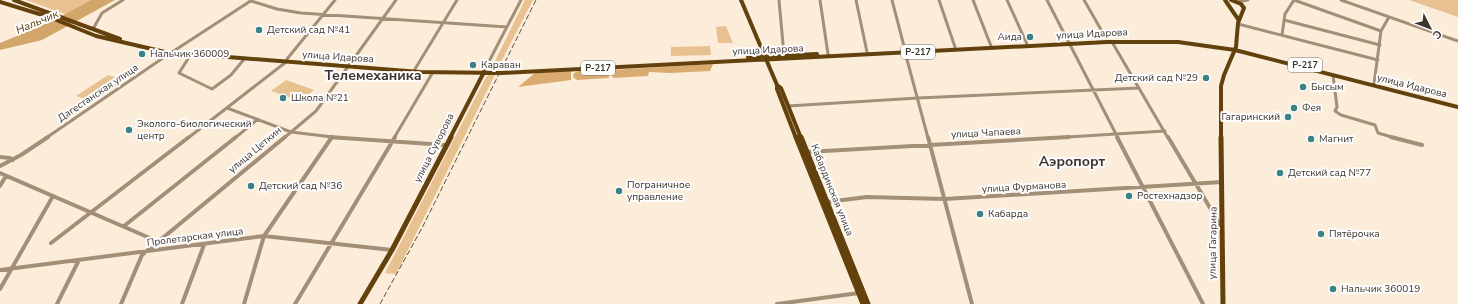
<svg xmlns="http://www.w3.org/2000/svg" width="1458" height="304" font-family="'Nunito Sans',sans-serif">
  <style>
    .green { fill: #e8c191 }
    .forest { fill: #d9ab70 }
    .water { fill: #d2a56a }
    .lines { fill: none; stroke-linecap: round; stroke-linejoin: round }
    .minor-far1 { stroke: #a38f77; stroke-width: 3 }
    .minor { stroke: #a38f77; stroke-width: 4 }
    .major-far1 { stroke: #62410d; stroke-width: 4 }
    .major { stroke: #62410d; stroke-width: 5 }
    .rail { stroke: #554e45; stroke-width: 1; stroke-dasharray: 5.5 2.5; stroke-linecap: butt }
    .poi-dot { fill: #3a8285; stroke: #fdfdfd; stroke-width: 1.5 }
    .labels { text-anchor: middle; dominant-baseline: central; stroke-width: 4; stroke-linejoin: round; paint-order: stroke }
    .shield { fill: #fdfdfd; stroke: #75716c; stroke-width: 1 }
    .shield-label { font-size: 9px; font-weight: bold; fill: #3b352e }
    .poi-label { font-size: 10px; fill: #3b352e; stroke: #fdfdfd; text-anchor: start }
    .street-label { font-size: 10px; fill: #3b352e; stroke: #fdfdfd }
    .water-label { font-size: 11px; font-style: italic; fill: #593a0b; stroke: #fdfdfd }
    .district-label { font-size: 14px; font-weight: bold; fill: #3b352e; stroke: #fdfdfd }
  </style>
  <rect width="100%" height="100%" fill="#fcedda"/>
  <!-- green -->
  <path class="green" d="M26,0H91L65,14Z
    M525,0H533L500,64L493,65Z
    M1409,0H1458V17Z
    M726,26L733,43H718L716,27Z
    M710,46L711,55L671,56V47Z
    M490,74L495,75L396,274L385,273L486,77Z
    M108,75L124,80L92,101L76,96Z
    M286,80L314,90L300,101L271,91Z"/>
  <!-- forest -->
  <path class="forest" d="M713,64L710,71L670,73L649,72L648,76L613,78L611,70Z
    M597,70H608L609,78L577,80L573,77L574,73L579,71Z
    M571,71V80L518,87L535,73Z"/>
  <!-- water -->
  <path class="water" d="M91,0H115L42,40L0,50V43L50,22Z"/>
  <g class="lines">
    <!-- minor-far1 -->
    <path class="minor-far1" d="M779,0L784,55
      M820,0L828,54
      M856,0L867,52
      M892,0L905,50
      M939,0L955,47
      M973,0L991,46
      M1007,0L1027,44
      M1047,0L1118,138
      M1084,0L1107,40
      M1341,0L1458,41
      M251,1L277,9L301,13L507,27
      M1237,2L1248,0
      M1284,20L1380,45
      M1238,24L1378,60
      M93,29L102,13L123,0
      M1282,35L1285,14L1294,0L1381,31
      M1112,42L1168,138
      M905,52L928,138
      M191,54L179,73L212,89L231,75L245,58
      M287,59L335,0
      M415,69L457,0
      M484,71L521,0
      M1333,75L1337,107L1335,111L1341,115L1375,125L1378,133L1395,138
      M1374,84L1381,31L1389,17
      M788,106L918,98L1139,88
      M227,108L291,132L341,138
      M46,138L163,58L252,0
      M188,138L286,62
      M235,138L258,119
      M284,138L316,111L396,0
      M394,138L433,72
      M1051,138L1165,131"/>
    <!-- minor -->
    <path class="minor" d="M329,137L445,145
      M928,137L972,304
      M1117,137L1203,304
      M1168,137L1222,228
      M1391,137L1422,145
      M807,152L1069,137
      M0,157L10,158L13,160
      M0,166L21,155L48,137
      M0,173L159,242
      M0,186L6,176
      M827,202L867,197L945,199L1222,182
      M124,226L236,137
      M51,243L189,137
      M0,270L264,236L392,250
      M0,289L53,196
      M57,304L79,260
      M121,304L142,255L285,137
      M182,304L204,245
      M244,304L264,236L332,137
      M295,304L395,137
      M777,304L859,293"/>
    <!-- major-far1 -->
    <path class="major-far1" d="M14,0L120,39
      M741,0L777,85V89L796,138
      M1225,0L1238,19
      M0,2L49,17L96,36L165,52L420,72L502,73L1107,42H1178L1235,50L1458,107
      M748,57L817,54
      M777,85L781,88L801,138
      M450,138L484,72
      M1221,138V86L1224,75L1236,47L1238,23L1244,8L1241,4L1231,0"/>
    <!-- major -->
    <path class="major" d="M796,137L863,304
      M801,137L868,304
      M1221,137L1223,304
      M360,304L392,250L451,137"/>
    <!-- rail -->
    <path class="rail" d="M380,304L422,228L536,0"/>
  </g>
  <!-- markers -->
  <g class="poi-dot">
    <circle cx="259" cy="30" r="4"/>
    <circle cx="1030" cy="37" r="4"/>
    <circle cx="142" cy="54" r="4"/>
    <circle cx="473" cy="65" r="4"/>
    <circle cx="1206" cy="78" r="4"/>
    <circle cx="1303" cy="87" r="4"/>
    <circle cx="283" cy="98" r="4"/>
    <circle cx="1294" cy="108" r="4"/>
    <circle cx="1288" cy="117" r="4"/>
    <circle cx="129" cy="130" r="4"/>
    <circle cx="1311" cy="139" r="4"/>
    <circle cx="1280" cy="173" r="4"/>
    <circle cx="251" cy="186" r="4"/>
    <circle cx="619" cy="191" r="4"/>
    <circle cx="1129" cy="196" r="4"/>
    <circle cx="980" cy="214" r="4"/>
    <circle cx="1321" cy="234" r="4"/>
    <circle cx="1333" cy="289" r="4"/>
  </g>
  <g class="labels">
    <!-- shield labels -->
    <g class="shield">
      <rect x="901" y="45" width="34" height="14" rx="3"/>
      <rect x="1288" y="58" width="34" height="14" rx="3"/>
      <rect x="581" y="61" width="34" height="14" rx="3"/>
    </g>
    <g class="shield-label">
      <text x="918" y="52">Р-217</text>
      <text x="1305" y="65">Р-217</text>
      <text x="598" y="68">Р-217</text>
    </g>
    <!-- poi labels -->
    <g class="poi-label">
      <text x="267" y="30">Детский сад №41</text>
      <text x="1022" y="37" text-anchor="end">Аида</text>
      <text x="150" y="54">Нальчик 360009</text>
      <text x="481" y="65">Караван</text>
      <text x="1198" y="78" text-anchor="end">Детский сад №29</text>
      <text x="1311" y="87">Бысым</text>
      <text x="291" y="98">Школа №21</text>
      <text x="1302" y="108">Фея</text>
      <text x="1280" y="117" text-anchor="end">Гагаринский</text>
      <text x="137" y="124">Эколого-биологический<tspan x="137" dy="12">центр</tspan></text>
      <text x="1319" y="139">Магнит</text>
      <text x="1288" y="173">Детский сад №77</text>
      <text x="627" y="185">Пограничное<tspan x="627" dy="12">управление</tspan></text>
      <text x="259" y="186">Детский сад №36</text>
      <text x="1137" y="196">Ростехнадзор</text>
      <text x="988" y="214">Кабарда</text>
      <text x="1329" y="234">Пятёрочка</text>
      <text x="1341" y="289">Нальчик 360019</text>
    </g>
    <!-- street labels -->
    <g class="street-label">
      <text transform="translate(1092 34) rotate(-3)">улица Идарова</text>
      <text transform="translate(768 50) rotate(-3)">улица Идарова</text>
      <text transform="translate(338 57) rotate(4)">улица Идарова</text>
      <text transform="translate(1412 86) rotate(14)">улица Идарова</text>
      <text transform="translate(98 93) rotate(-34)">Дагестанская улица</text>
      <text transform="translate(986 133) rotate(-3)">улица Чапаева</text>
      <text transform="translate(434 148) rotate(-63)">улица Суворова</text>
      <text transform="translate(255 150) rotate(-40)">улица Цеткин</text>
      <text transform="translate(1024 187) rotate(-3)">улица Фурманова</text>
      <text transform="translate(832 190) rotate(68)">Кабардинская улица</text>
      <text transform="translate(195 237) rotate(-7)">Пролетарская улица</text>
      <text transform="translate(1213 243) rotate(-89)">улица Гагарина</text>
    </g>
    <!-- water labels -->
    <g class="water-label">
      <text transform="translate(37 22) rotate(-23)">Нальчик</text>
    </g>
    <!-- district labels -->
    <g class="district-label">
      <text x="373" y="75">Телемеханика</text>
      <text x="1072" y="161">Аэропорт</text>
    </g>
  </g>
  <!-- north arrow -->
  <g transform="translate(1430 28) rotate(132)" stroke="#fdfdfd" stroke-width="3" paint-order="stroke">
  <path d="M0-3L7 15L0 10L-7 15Z" fill="#3b352e"/>
  <text y="-6" font-size="11" font-weight="bold" text-anchor="middle" fill="#3b352e">С</text>
  </g>
</svg>
